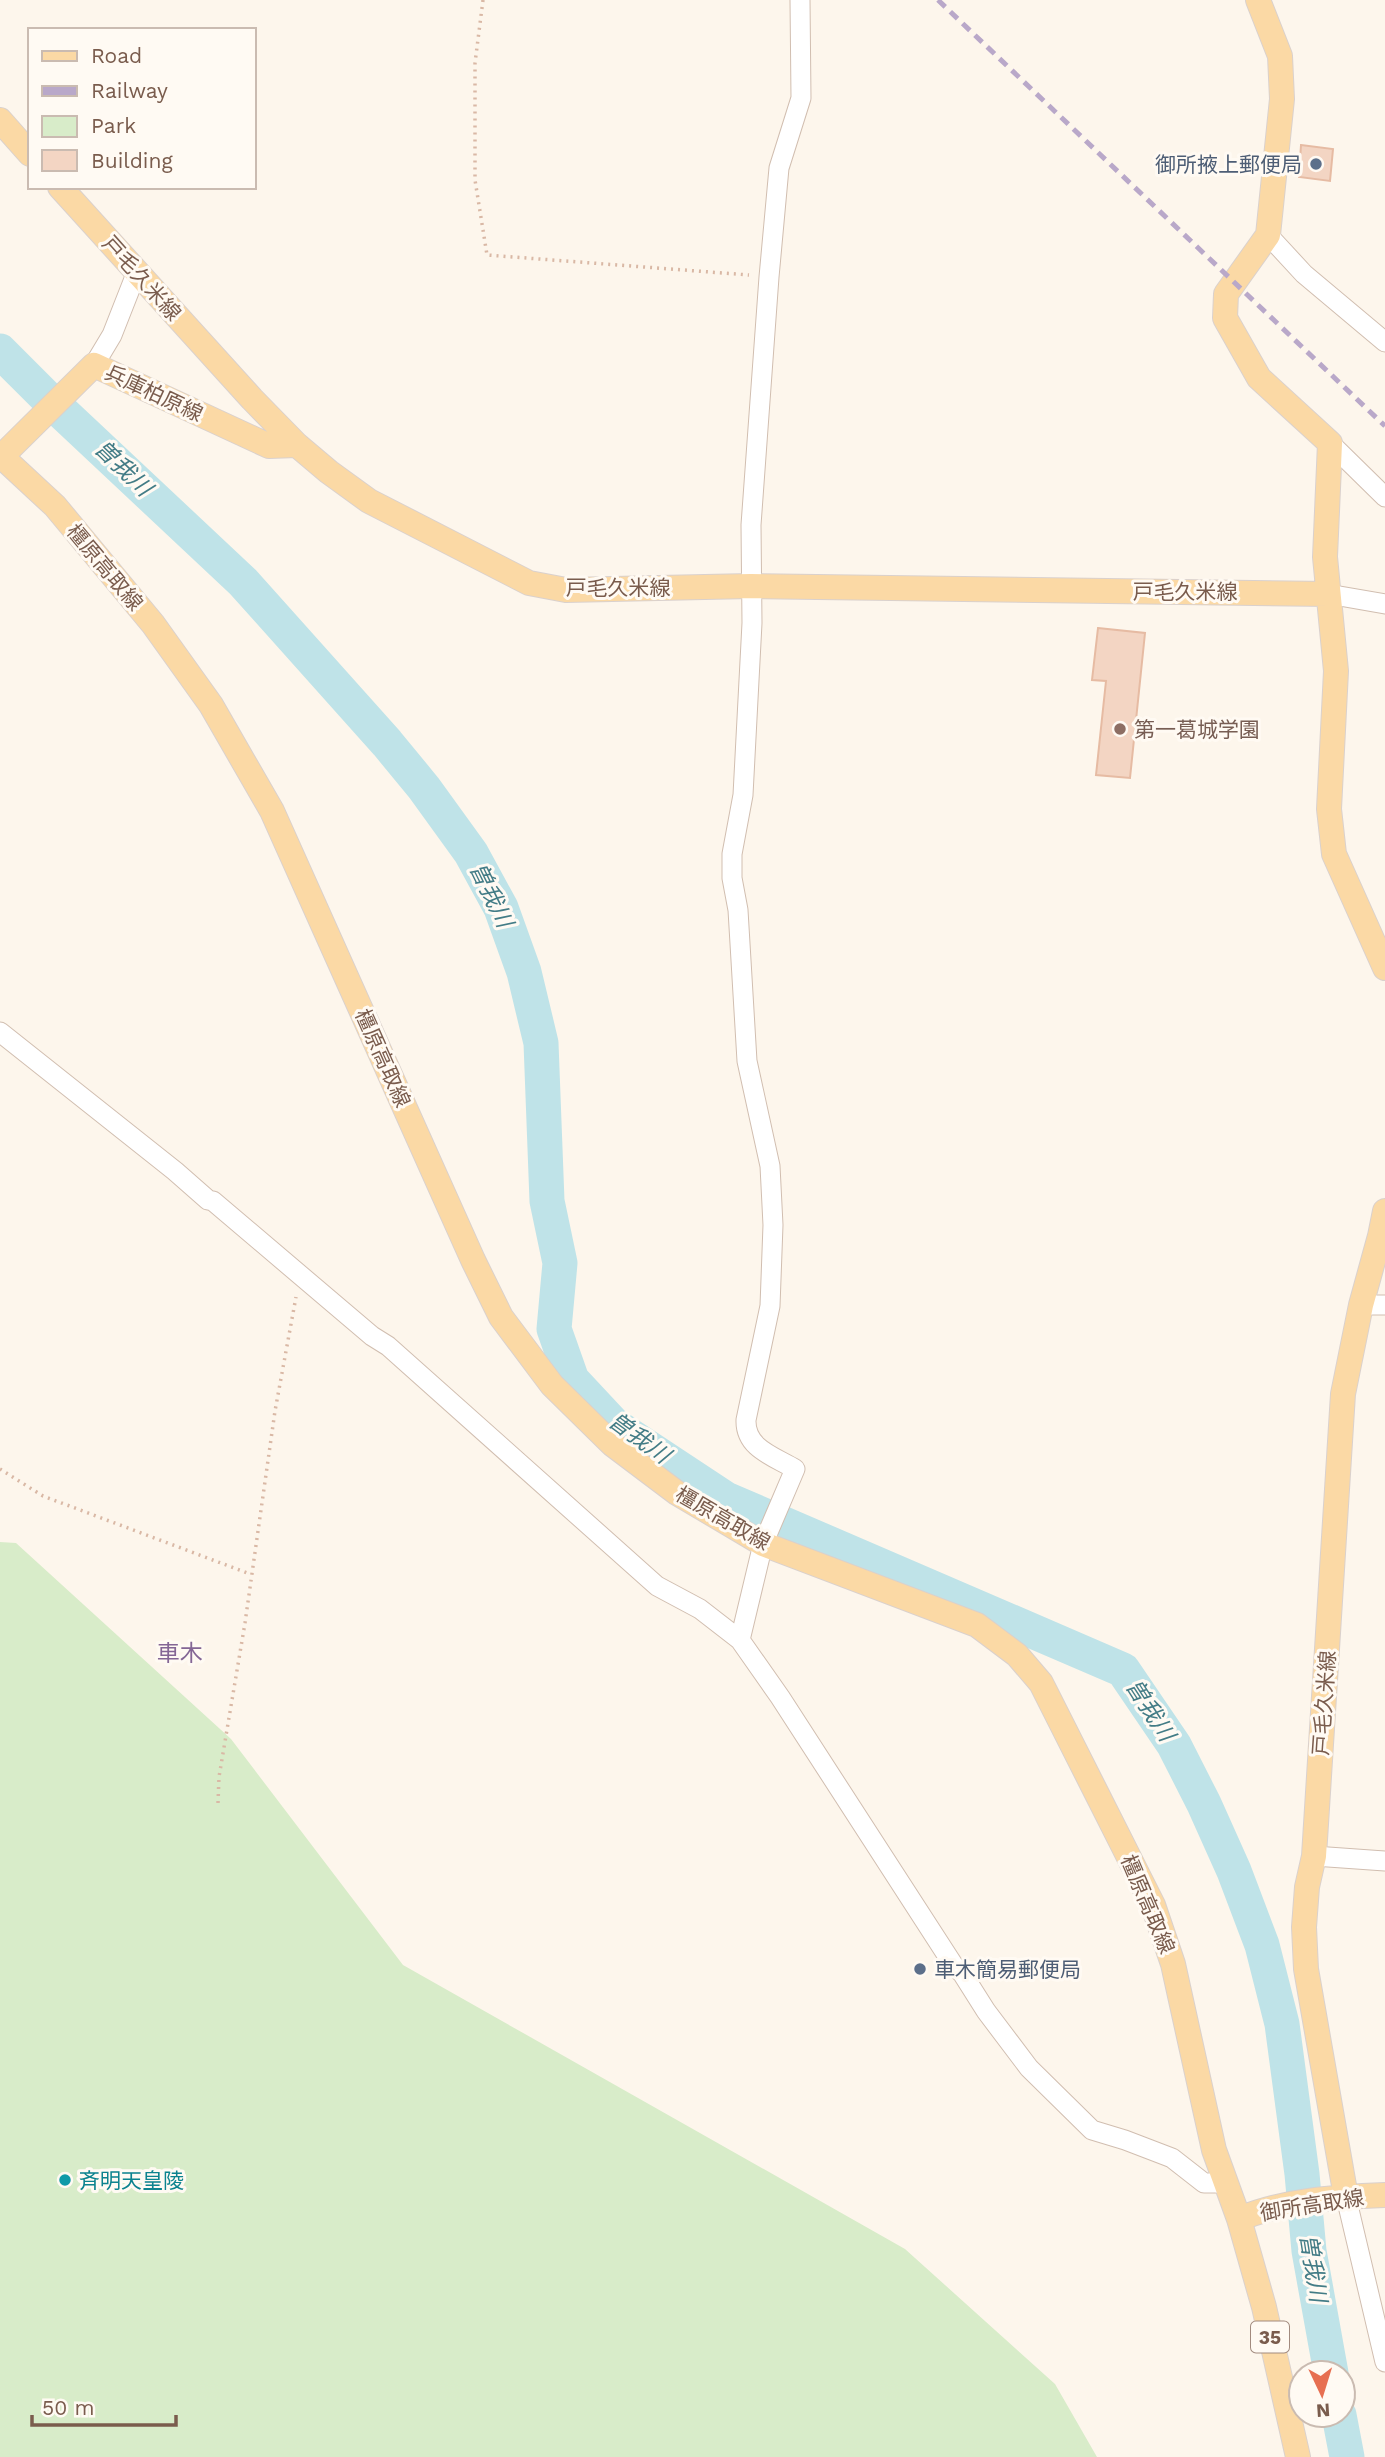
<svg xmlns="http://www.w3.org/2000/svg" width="1385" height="2457" font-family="'Work Sans','Noto Sans JP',sans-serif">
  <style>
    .green { fill: #d8ecc9 }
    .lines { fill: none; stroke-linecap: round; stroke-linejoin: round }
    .river { stroke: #bfe3e8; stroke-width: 35 }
    .building { fill: #f3d5c3; stroke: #e6bba3; stroke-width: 2 }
    .minor-casing { stroke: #d1beb0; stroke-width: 21 }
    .major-casing { stroke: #dad1cd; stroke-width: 26 }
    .path { stroke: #d9b8a5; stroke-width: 3.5; stroke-dasharray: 2 5; stroke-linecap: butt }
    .minor { stroke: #fff; stroke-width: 19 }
    .major { stroke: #fbd9a5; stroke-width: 24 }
    .rail { stroke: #b9a8c9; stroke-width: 5; stroke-dasharray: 10 7; stroke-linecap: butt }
    .service-dot { fill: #5c6f8a; stroke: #fffaf3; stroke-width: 2.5 }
    .education-dot { fill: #8d6e63; stroke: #fffaf3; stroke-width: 2.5 }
    .culture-dot { fill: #0f9aa8; stroke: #fffaf3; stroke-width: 2.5 }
    .labels { text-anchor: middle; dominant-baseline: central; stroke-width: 6; stroke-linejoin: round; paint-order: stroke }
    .shield { fill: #fffaf3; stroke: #a28b7f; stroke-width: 2 }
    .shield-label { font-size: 19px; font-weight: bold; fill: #7a5c4d }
    .service-label { font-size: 21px; fill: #4e5e75; stroke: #fffaf3; text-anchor: end }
    .street-label { font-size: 21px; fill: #7a5c4d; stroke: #fffaf3 }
    .education-label { font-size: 21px; fill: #785e54; stroke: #fffaf3; text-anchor: start }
    .culture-label { font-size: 21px; fill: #0d838f; stroke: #fffaf3; text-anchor: start }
    .water-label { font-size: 23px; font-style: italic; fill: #437c86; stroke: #fffaf3 }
    .neighbourhood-label { font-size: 23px; fill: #846695; stroke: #fffaf3 }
  </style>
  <rect width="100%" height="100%" fill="#fdf6ec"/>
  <!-- green -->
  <path class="green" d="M0,1542L16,1543L231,1739L403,1965L905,2249L1055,2384L1097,2457H0Z"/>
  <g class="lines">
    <!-- river -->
    <path class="river" d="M0,351L48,399L243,582L387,743L424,788L471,853L501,908L524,972L541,1043L547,1201L560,1263L554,1329L572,1380L614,1425L726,1499L1123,1670L1174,1745L1204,1804L1234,1871L1262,1945L1282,2024L1302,2174L1309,2251L1331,2373
      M1339,2415L1347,2457"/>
  </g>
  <!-- building -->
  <path class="building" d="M1301,145L1333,149L1330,181L1299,177Z
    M1098,628L1145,633L1130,778L1096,775L1106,681L1092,680Z"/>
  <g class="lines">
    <defs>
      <path id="minor" d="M1268,235L1304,274L1385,342
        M94,365L112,335L136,274
        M1330,443L1385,497
        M1328,594L1385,604
        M0,1032L175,1171L208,1200L213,1201L372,1336L388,1346L657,1586L700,1609L740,1640L780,1697L954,1966L962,1973L986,2011L1029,2068L1092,2130L1125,2140L1172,2158L1204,2183H1226
        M1361,1305H1385
        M740,1640L763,1544L795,1469C773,1456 745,1448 746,1420L770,1306L773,1225L770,1166L747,1061L738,910L732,878V854L743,795L752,623L751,525L769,277L779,168L801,98L800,0
        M1314,1856L1385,1861
        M1346,2197L1385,2362"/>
      <path id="major" d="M1258,0L1280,56L1282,99L1268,235L1226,294L1225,318L1259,378L1330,443L1325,557L1336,671L1329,809L1334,854L1385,968
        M0,120L30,154
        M60,187L252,399L297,445L329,472L369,501L529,583L566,590L751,586L1328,594
        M0,455L55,506L153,624L211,705L272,811L473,1260L501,1317L552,1385L612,1444L677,1493L763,1544L977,1625L1017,1655L1041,1683L1153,1905L1173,1964L1214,2150L1239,2219L1264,2307L1298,2457
        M2,456L94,365L269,446L297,445
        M1346,2197L1306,1969L1304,1927L1307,1887L1314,1856L1343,1394L1361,1305L1380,1236L1385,1211
        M1239,2219C1284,2200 1337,2197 1385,2195"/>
    </defs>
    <!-- minor casing -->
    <use href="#minor" class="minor-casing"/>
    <!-- major casing -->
    <use href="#major" class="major-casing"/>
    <!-- path -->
    <path class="path" d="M483,0L475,63V180L487,255L749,275
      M0,1469L43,1496L250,1574
      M218,1803L219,1777L245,1623L275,1411L296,1297"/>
    <!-- minor -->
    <use href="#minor" class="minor"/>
    <!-- major -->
    <use href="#major" class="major"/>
    <!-- rail -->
    <path class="rail" d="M938,0L1385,426"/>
  </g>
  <!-- markers -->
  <g class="service-dot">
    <circle cx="1316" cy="164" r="7"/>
    <circle cx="920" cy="1969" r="7"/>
  </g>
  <circle class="education-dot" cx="1120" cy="729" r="7"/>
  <circle class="culture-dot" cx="65" cy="2180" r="7"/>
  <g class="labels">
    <!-- shield labels -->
    <rect class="shield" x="1251" y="2321.5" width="38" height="31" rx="5"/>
    <g class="shield-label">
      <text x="1270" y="2337">35</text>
    </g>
    <!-- service labels -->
    <g class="service-label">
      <text x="1302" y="164">御所掖上郵便局</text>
      <text x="934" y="1969" text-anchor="start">車木簡易郵便局</text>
    </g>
    <!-- street labels -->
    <g class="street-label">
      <text transform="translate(142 278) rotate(48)">戸毛久米線</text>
      <text transform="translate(154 393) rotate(25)">兵庫柏原線</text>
      <text transform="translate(105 567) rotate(50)">橿原高取線</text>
      <text x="618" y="587">戸毛久米線</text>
      <text x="1185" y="591">戸毛久米線</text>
      <text transform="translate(383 1058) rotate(66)">橿原高取線</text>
      <text transform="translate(723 1518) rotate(30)">橿原高取線</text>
      <text transform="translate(1324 1703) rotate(-86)">戸毛久米線</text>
      <text transform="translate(1148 1904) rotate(67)">橿原高取線</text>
      <text transform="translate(1312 2205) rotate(-9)">御所高取線</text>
    </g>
    <!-- education labels -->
    <g class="education-label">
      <text x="1134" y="729">第一葛城学園</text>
    </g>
    <!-- culture labels -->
    <g class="culture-label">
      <text x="79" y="2180">斉明天皇陵</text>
    </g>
    <!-- water labels -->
    <g class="water-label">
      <text transform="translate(123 468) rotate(44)">曽我川</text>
      <text transform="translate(491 895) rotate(64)">曽我川</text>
      <text transform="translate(639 1438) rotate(36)">曽我川</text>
      <text transform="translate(1150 1710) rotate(57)">曽我川</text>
      <text transform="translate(1313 2268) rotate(81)">曽我川</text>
    </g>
    <!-- neighbourhood labels -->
    <g class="neighbourhood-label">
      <text x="180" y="1653">車木</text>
    </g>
  </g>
  <!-- legend -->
  <rect x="28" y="28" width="228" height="161" fill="#fffaf3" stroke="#cabbb1" stroke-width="2"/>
  <rect x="42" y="51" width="35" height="10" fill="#fbd9a5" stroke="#cabbb1" stroke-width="2"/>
  <text x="91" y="63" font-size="21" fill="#7a5c4d">Road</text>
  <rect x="42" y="86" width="35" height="10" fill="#b9a8c9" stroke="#cabbb1" stroke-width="2"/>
  <text x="91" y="98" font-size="21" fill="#7a5c4d">Railway</text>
  <rect x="42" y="116" width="35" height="21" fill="#d8ecc9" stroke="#cabbb1" stroke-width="2"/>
  <text x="91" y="133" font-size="21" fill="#7a5c4d">Park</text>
  <rect x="42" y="150" width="35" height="21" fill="#f3d5c3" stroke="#cabbb1" stroke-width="2"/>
  <text x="91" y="168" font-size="21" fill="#7a5c4d">Building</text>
  <!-- north arrow -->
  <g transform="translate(1322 2394) rotate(176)"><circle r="33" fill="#fffaf3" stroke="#cabbb1" stroke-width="2"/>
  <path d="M0-5L12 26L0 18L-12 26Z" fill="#e76f51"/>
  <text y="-10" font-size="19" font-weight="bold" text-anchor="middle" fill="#7a5c4d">N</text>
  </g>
  <!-- scale -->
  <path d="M32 2415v10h144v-10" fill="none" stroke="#7a5c4d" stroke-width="3.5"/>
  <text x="42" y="2415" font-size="21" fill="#7a5c4d" stroke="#fffaf3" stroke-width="5" paint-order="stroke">50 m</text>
</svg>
